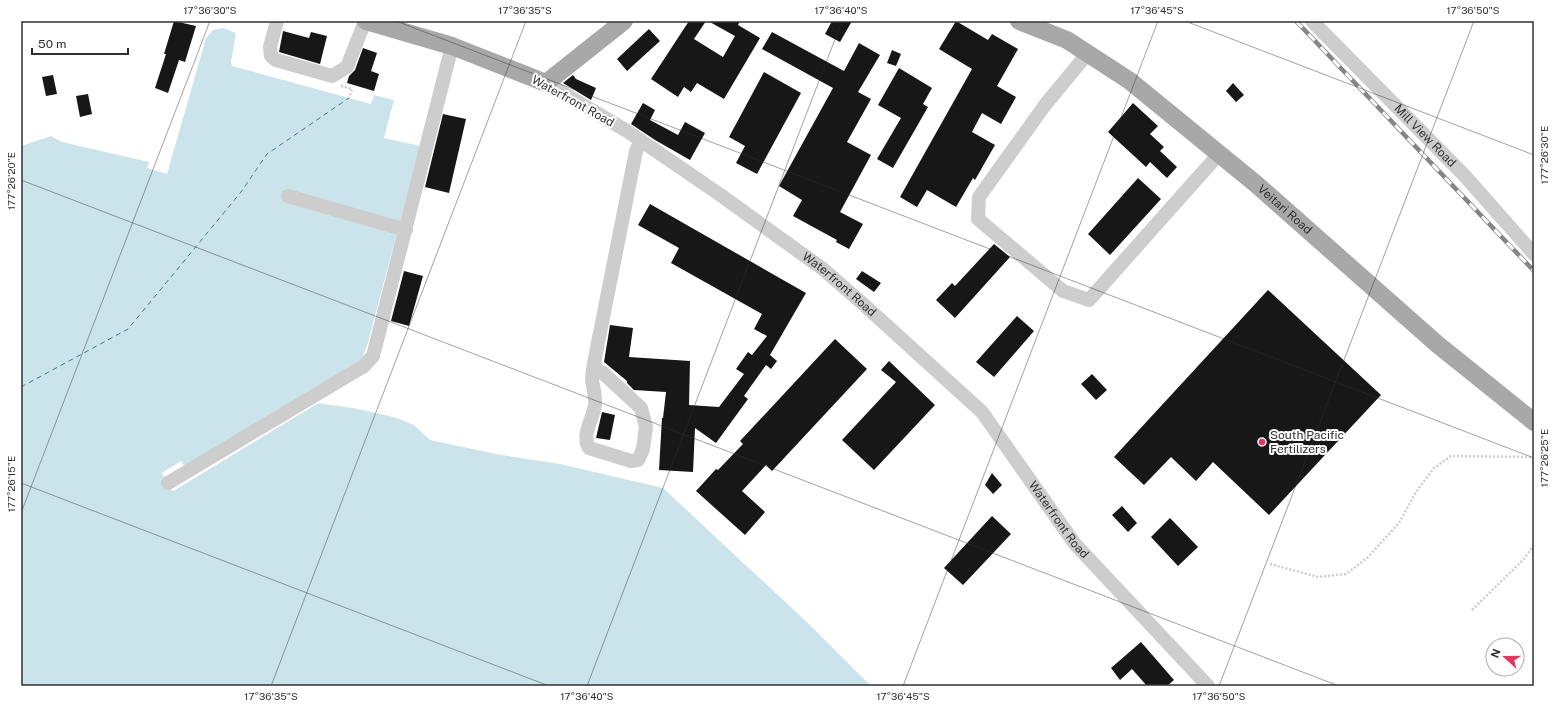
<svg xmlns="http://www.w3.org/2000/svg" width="1555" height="707" font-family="'Public Sans',sans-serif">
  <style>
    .water { fill: #cbe4eb }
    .pier { fill: #fff }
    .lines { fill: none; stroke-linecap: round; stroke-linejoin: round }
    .ferry { stroke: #407d8f; stroke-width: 1; stroke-dasharray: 5 4; stroke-linecap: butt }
    .building { fill: #171717 }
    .path { stroke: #cdcdcd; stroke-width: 2.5; stroke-dasharray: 2 2; stroke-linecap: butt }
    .minor { stroke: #cdcdcd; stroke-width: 14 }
    .major { stroke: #a8a8a8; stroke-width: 18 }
    .rail-casing { stroke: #858585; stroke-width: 4.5 }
    .rail { stroke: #fff; stroke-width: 3; stroke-dasharray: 9; stroke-linecap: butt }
    .ticks { fill: none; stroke: #303030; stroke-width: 1; stroke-opacity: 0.45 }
    .poi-dot { fill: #df3960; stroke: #fff; stroke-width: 1.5 }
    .labels { text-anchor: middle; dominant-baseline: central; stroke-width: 4; stroke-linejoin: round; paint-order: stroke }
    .street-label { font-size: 12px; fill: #303030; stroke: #fff }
    .poi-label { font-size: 12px; fill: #303030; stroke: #fff; text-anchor: start }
    .neatline { fill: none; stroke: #303030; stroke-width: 1.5 }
    .ticks-label { font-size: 10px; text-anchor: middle; fill: #303030 }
  </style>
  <rect width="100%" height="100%" fill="#fff"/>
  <!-- water -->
  <path class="water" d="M223,28L236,33L231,62L232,66L371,104L374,95L394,100L384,138L420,146L367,346L361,361L185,468L181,462L162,473L173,491L317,403L353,408L394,417L414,425L430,440L501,455L560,464L663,488L810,625L871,686H21V146L51,136L62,142L149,162L147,168L167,174L206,38L213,30Z"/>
  <!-- pier -->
  <path class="pier" d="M316,402H320L173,491L162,473L181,461L185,467L184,469L181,464L165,474L173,489Z"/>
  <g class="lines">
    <!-- ferry -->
    <path class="ferry" d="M21,387L128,329L241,192L267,154L349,98"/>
  </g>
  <!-- building -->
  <path class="building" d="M174,21L196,26L185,62L179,60L168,93L155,88L166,54H164Z
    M689,21H706L694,39L723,57L735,36L708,21H740L738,25L760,38L724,99L697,83L691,92L684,87L678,97L651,79Z
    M832,21H852L840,42L825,34Z
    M956,21L988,40L992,34L1018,49L997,86L1016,97L1001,124L982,113L972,132L995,145L975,180L973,178L956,207L927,190L917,207L900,197L972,69L939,49Z
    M649,29L660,41L627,71L617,59Z
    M283,31L309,38L311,32L327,36L320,64L279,52Z
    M772,32L844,71L859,43L880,55L858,92L871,99L847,142L871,155L840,212L863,224L849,249L836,242L837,240L793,216L802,200L779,186L833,88L762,49Z
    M363,48L377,53L371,71L379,74L374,91L347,83L349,76L355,70Z
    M892,50L901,54L896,66L887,63Z
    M899,68L932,88L923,104L928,107L893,168L877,159L901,118L878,105Z
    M764,72L801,93L757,174L736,163L745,146L729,137Z
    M53,75L57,94L46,96L42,77Z
    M573,75L576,79L596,88L591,100L563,83Z
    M1233,83L1244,95L1236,102L1226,91Z
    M88,94L92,114L80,117L76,96Z
    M643,103L655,110L650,120L678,135L685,122L705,133L690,160L655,140L631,124Z
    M1133,103L1158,126L1150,134L1164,147L1160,151L1177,167L1167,178L1150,162L1146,167L1108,132Z
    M443,114L466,119L449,193L425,187Z
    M1138,178L1161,199L1110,255L1088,234Z
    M650,204L806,293L770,355L777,361L771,369L766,365L744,396L748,399L716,443L695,428L693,472L659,470L662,418H663L666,392L634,390L627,383V381L604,362L610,325L633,328L629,357L690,361L689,405L719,407L744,374L736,369L748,352L752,355L767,336L754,329L762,314L671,263L679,248L638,225Z
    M994,244L1010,257L955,318L936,300L952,283L955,286Z
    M404,271L423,276L409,326L391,321Z
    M862,271L881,283L874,292L856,279Z
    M1268,290L1381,395L1269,515L1213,462L1196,481L1171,457L1144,485L1114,457Z
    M1017,316L1034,331L994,377L976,362Z
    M835,339L867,369L772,471L766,465L742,491L765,512L745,535L696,491L716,469L718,470L743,444L740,441Z
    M889,361L935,405L874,470L842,440L896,382L881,370Z
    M1092,374L1107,390L1096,400L1081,384Z
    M602,412L615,415L610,440L596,438Z
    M992,473L1002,485L993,494L985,485Z
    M1122,506L1137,523L1128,532L1112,515Z
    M992,516L1011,534L963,585L944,568Z
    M1170,518L1198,547L1178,566L1151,537Z
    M1141,642L1174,680L1167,686H1147L1132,669L1120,680L1111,668Z"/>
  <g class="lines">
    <!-- path -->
    <path class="path" d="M341,86L352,89L349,98
      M1270,564L1318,577L1346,574L1367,558L1399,523L1416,492L1434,468L1451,456L1534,457
      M1472,610L1523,560L1534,545"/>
    <!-- minor -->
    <g class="minor">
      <path d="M277,21L270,47L271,56L276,60L332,76L347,67L365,21"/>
      <path id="s1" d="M1312,21L1464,175L1534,254"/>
      <path d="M1087,54L1045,105L979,197L978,219L1063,291L1089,300L1219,154"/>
      <path id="s2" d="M546,83L627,131L719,194L823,269L862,303L982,412L1075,544L1208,686"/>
      <path d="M288,196L406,230"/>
      <path d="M594,369L603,373L641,408L646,427L643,449L638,460L631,461L589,448C581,435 593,419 595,405C596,397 593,388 592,380C592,373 594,365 595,358L636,151L641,141"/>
      <path d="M168,483L364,366L373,356L452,46"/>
    </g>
    <!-- major -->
    <g class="major">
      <path d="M366,21L452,46L546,83L624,21"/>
      <path id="s3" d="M1019,21L1067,40L1130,81L1256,184L1437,344L1534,422"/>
    </g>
    <defs>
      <path id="rail" d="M1296,21L1534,271"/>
    </defs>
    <!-- rail casing -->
    <use href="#rail" class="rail-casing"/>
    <!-- rail -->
    <use href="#rail" class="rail"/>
  </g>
  <!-- ticks -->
  <path class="ticks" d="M396,21L1534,458M1185,21L1534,155M21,180L1339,686M21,483L549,686M21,513L210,21M271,686L526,21M587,686L842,21M903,686L1158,21M1219,686L1474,21"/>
  <!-- markers -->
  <circle class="poi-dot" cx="1262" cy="442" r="4"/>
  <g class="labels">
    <!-- street labels -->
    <g class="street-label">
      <text transform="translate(573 101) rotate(29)">Waterfront Road</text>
      <text stroke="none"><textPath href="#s1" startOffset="161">Mill View Road</textPath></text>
      <text stroke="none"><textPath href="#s3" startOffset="328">Veitari Road</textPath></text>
      <text stroke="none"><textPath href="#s2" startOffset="356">Waterfront Road</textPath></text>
      <text stroke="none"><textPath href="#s2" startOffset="680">Waterfront Road</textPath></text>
    </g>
    <!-- poi labels -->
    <g class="poi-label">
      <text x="1270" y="435">South Pacific<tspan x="1270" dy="14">Fertilizers</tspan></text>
    </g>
  </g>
  <!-- border -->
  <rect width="1555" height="707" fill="none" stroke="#ffffff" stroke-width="44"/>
  <!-- north arrow -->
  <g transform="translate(1505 657) rotate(291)"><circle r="19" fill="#ffffff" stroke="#acacac"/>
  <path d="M0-3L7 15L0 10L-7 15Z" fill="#df3960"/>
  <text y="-6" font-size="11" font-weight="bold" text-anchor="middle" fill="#303030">N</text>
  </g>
  <!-- scale -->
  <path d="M32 48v6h96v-6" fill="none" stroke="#303030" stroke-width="2"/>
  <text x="38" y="48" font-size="12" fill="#303030" stroke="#ffffff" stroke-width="3" paint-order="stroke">50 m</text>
  <rect x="22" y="22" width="1511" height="663" class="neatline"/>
  <g class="ticks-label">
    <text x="210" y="14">17°36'30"S</text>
    <text x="525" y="14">17°36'35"S</text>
    <text x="841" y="14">17°36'40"S</text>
    <text x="1157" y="14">17°36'45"S</text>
    <text x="1473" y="14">17°36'50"S</text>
    <text transform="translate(1544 155) rotate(-90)" y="4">177°26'30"E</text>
    <text transform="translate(11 181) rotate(-90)" y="4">177°26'20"E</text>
    <text transform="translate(1544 458) rotate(-90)" y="4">177°26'25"E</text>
    <text transform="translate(11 484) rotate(-90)" y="4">177°26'15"E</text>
    <text x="271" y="700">17°36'35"S</text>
    <text x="587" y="700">17°36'40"S</text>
    <text x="903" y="700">17°36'45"S</text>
    <text x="1219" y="700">17°36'50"S</text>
  </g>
</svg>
